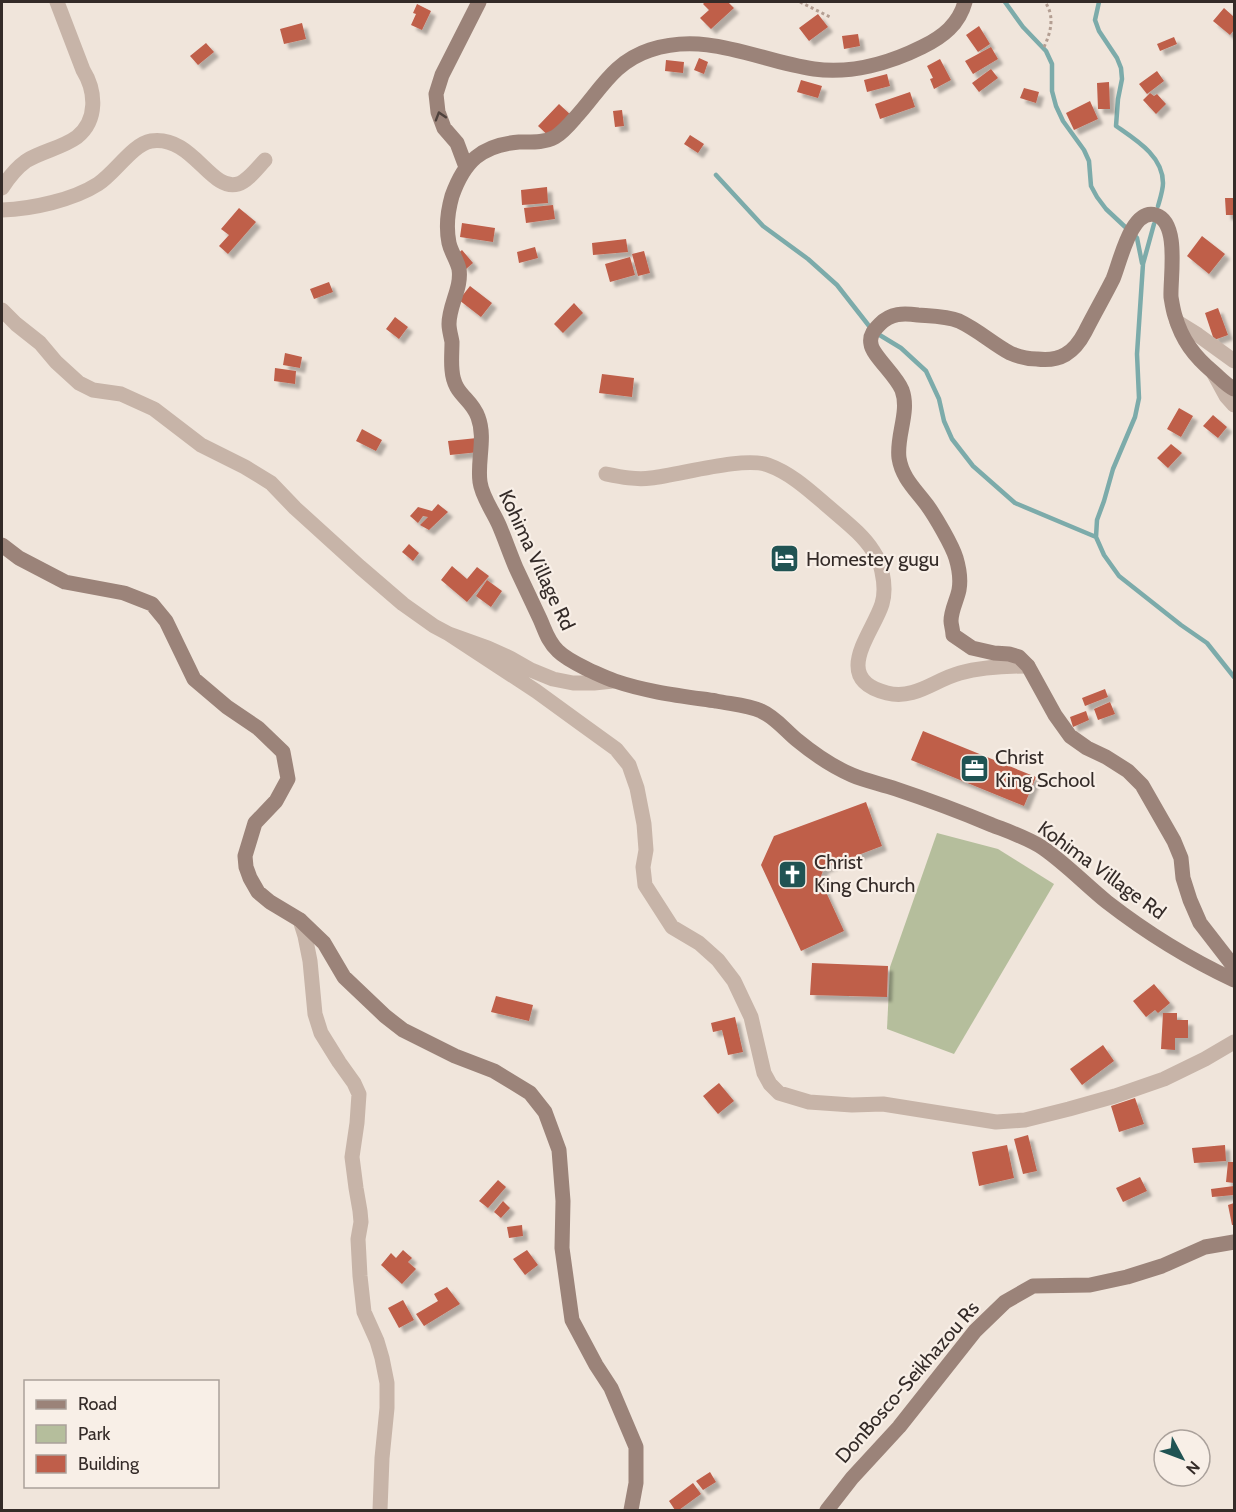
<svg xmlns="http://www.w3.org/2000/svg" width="1236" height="1512" font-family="Cabin,sans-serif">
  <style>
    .green { fill: #b5be9c }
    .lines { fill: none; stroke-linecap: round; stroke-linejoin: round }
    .stream { stroke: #7cabaa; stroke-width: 4.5 }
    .building { fill: #bf5e4a; filter: url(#shadow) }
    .path { stroke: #b39e92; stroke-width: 3; stroke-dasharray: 3 3; stroke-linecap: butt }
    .street { stroke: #c7b4a8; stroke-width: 15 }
    .secondary { stroke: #9b8379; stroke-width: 15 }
    .oneway { stroke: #4e413c }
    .labels { text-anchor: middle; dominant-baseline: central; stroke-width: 4.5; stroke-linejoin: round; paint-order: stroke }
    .poi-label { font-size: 20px; fill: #342b28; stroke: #f8efe7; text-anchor: start }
    .street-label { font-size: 20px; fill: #342b28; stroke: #f8efe7 }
  </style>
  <defs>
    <filter id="shadow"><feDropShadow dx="5" dy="5" stdDeviation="1.5" flood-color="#0004"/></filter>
  </defs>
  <rect width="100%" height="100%" fill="#f0e5db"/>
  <!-- green -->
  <path class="green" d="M937,833L998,849L1054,884L954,1054L887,1029L890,967Z"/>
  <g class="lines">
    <!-- stream -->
    <path class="stream" d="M1005,2L1023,27L1046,51L1052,64V91L1056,106L1063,121L1084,150L1089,161L1091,186L1097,197L1106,209L1137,238L1142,263
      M1099,2L1095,20L1099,31L1117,58L1121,68L1122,79L1118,99L1116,126C1136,140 1163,156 1163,183C1163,190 1160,199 1158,206
      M716,175L763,226L808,259L837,285L873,331L901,348L926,371L939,399L944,421L952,439L973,466L1015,503L1096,537
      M1154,224L1143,264L1137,354L1139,398L1135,417L1113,469L1104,501L1097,520L1096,537L1104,555L1119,576L1181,625L1207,643L1234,677"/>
  </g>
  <!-- building -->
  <path class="building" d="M705,2H728L734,8L711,29L700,18L709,10L703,4Z
    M417,4L431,11L422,30L411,25L416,14L413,13Z
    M1224,8L1234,17V30L1230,35L1213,21Z
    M818,14L828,27L809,41L799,28Z
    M302,23L306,39L284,44L280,29Z
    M979,26L990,44L978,52L966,35Z
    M858,34L860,46L844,49L842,36Z
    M1174,37L1177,44L1160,51L1157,44Z
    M206,43L214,52L198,65L190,56Z
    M991,47L998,59L973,74L965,61Z
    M699,58L708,62L704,74L694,70Z
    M940,59L951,80L934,89L930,79L933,78L927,66Z
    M666,60L684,62L683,73L665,71Z
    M991,69L998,78L979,92L972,83Z
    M1157,71L1164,81L1147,94L1139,84Z
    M887,74L890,86L867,92L864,80Z
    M801,80L822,86L818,98L797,92Z
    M1109,82L1110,109H1098L1097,83Z
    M1024,88L1039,92L1036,103L1020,98Z
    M910,92L915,107L880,119L875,104Z
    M1150,93L1154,96L1157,94L1166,104L1156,114L1143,100Z
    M1090,101L1098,119L1074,130L1066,113Z
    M559,104L572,116L551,138L538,126Z
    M622,110L624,126L615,127L613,111Z
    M690,135L704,144L698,153L684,144Z
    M547,187L548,203L522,205L521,190Z
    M1225,198H1234V215H1226Z
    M553,205L555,219L526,223L524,208Z
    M239,208L256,222L228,254L219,246L229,235L221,229Z
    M462,223L495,228L493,242L460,237Z
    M1202,236L1225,254L1209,274L1187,256Z
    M626,239L628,252L593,255L592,243Z
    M535,247L538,258L519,263L517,252Z
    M462,250L473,263L466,269L455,256Z
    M644,251L650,273L638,276L632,254Z
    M630,257L635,275L610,282L605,264Z
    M329,282L333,292L314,299L310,289Z
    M470,286L492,303L481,317L459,300Z
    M574,303L583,313L563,333L554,324Z
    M1218,308L1228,335L1214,340L1205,313Z
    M395,317L408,327L399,339L386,329Z
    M285,353L302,357L300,368L283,365Z
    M275,368L296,371L295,384L274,381Z
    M602,374L634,378L632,397L599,393Z
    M1179,408L1193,416L1181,437L1167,429Z
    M1213,415L1227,427L1218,438L1203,426Z
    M362,429L382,440L376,451L356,441Z
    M477,438L479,452L450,455L448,441Z
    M1171,444L1182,453L1168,468L1157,458Z
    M438,504L448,512L429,530L420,525L428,517L423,516L418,523L410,516L418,507L432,511Z
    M409,544L419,553L413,561L402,552Z
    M452,566L467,579L477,567L489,576L467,602L441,580Z
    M487,580L502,591L491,607L476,596Z
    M1105,689L1108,697L1085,706L1082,698Z
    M1110,702L1115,714L1098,720L1094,709Z
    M1086,711L1089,720L1073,727L1070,717Z
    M923,731L1036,777L1024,806L911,760Z
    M866,802L882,846L824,868L820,879L844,931L801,951L761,865L774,836Z
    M812,963L888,966L887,997L810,995Z
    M1154,984L1170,1003L1158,1013L1155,1010L1146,1017L1133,1001Z
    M496,996L533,1005L529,1021L491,1012Z
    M1163,1013H1177V1020H1188V1038H1175V1050L1161,1049Z
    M735,1017L743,1052L728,1055L722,1030L713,1032L711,1023Z
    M1103,1045L1114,1061L1082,1085L1070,1069Z
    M719,1083L734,1101L718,1114L703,1096Z
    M1135,1098L1144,1124L1119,1132L1111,1106Z
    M1028,1135L1037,1171L1023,1174L1014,1139Z
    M1007,1145L1014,1178L979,1186L972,1152Z
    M1225,1145L1226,1161L1194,1163L1192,1148Z
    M1228,1162H1234V1183L1226,1182Z
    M1140,1177L1147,1191L1123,1202L1116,1188Z
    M498,1180L506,1187L488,1208L479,1201Z
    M1234,1186V1195L1212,1197L1211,1189Z
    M503,1201L510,1208L501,1218L494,1212Z
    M1234,1203V1225H1232L1228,1205Z
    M522,1225L523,1236L509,1238L507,1227Z
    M403,1250L412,1258L408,1262L416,1269L402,1284L381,1265L391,1253L396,1258Z
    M527,1250L538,1265L525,1275L513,1259Z
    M447,1287L460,1304L424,1326L416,1314L438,1301L434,1294Z
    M403,1300L414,1320L399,1328L388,1308Z
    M710,1472L716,1482L703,1490L696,1481Z
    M693,1483L701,1494L679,1510H675L669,1501Z"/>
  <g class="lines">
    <!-- path -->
    <path class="path" d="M800,2L830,17
      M1044,47C1051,32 1055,16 1045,2"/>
    <!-- street -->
    <path class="street" d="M2,188C9,177 15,169 26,161C42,151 62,148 77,137C98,120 96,91 83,70L57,2
      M2,210C32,209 73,200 98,184C115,173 133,144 151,141C193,135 210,192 238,184C248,181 258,167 265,160
      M2,310L16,324L40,343L56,362L79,383L93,390L121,394L154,409L201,445L245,467L271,483L295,508L360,567L403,604L434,626L449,634L488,648L510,658L531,670L553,679L573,683H594L613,681
      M1177,322L1198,335L1234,361
      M1214,374L1226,396L1234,405
      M606,474C621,477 636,480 651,478C680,475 743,456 768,465C793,474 812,493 831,509C846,522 863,535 873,551C877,557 881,565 882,572C884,581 885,594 882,604C873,633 830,679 887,693C915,700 934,680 960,673C982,667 1005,666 1028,666
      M449,634L536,691L580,723L616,749L629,765L637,788L644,824L646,850L643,867L645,885L672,927L699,943L718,960L734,981L751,1017L764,1073L770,1084L779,1093L809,1102L852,1105L883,1104L996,1122L1025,1120L1069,1109L1115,1096L1164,1079L1205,1059L1234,1042
      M300,920L305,936L310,961L315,1014L321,1033L339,1062L354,1083L359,1094L357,1123L352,1157L356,1188L360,1211L361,1222L358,1239L360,1276L364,1312L377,1341L382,1358L387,1383V1408L382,1458L380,1510"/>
    <!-- secondary -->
    <path class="secondary" d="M965,2C959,24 943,37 922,47C890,63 851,74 814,69C758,61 708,31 650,50C613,62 600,91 575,118C569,125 563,132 555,137C544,143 532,142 519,142C481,145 464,162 452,196C448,210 446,228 449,243C451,252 457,260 459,269C462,288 449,305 449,324C449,330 451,336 452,342C452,351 451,361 452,370C454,396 471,397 478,417C486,438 477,461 480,482C482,497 493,511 499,525C505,539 510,554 516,568C524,585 532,602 540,619C545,630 548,642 558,651C566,659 579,665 589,670C598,674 606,678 615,681C647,692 682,696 716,701C730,704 748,705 761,711C775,717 785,730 797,740C814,754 831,766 852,775C866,781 882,784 896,789C929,800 961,812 992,825C1010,832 1028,838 1043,848C1066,864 1086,885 1107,902C1147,933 1189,959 1234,980
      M466,167L457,143L444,128L438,112L436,94L442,75L479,2
      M1234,389C1226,385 1220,378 1213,372C1194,356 1182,340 1175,316C1173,310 1172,303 1171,297C1170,278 1180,223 1156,215C1131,207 1120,263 1113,279C1104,297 1094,314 1085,332C1074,353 1060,362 1037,359C1028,359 1019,357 1010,353C992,343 978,330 959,321C947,316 931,316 918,315C903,313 891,313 880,324C875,329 869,335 871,344C872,355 896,375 902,390C910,412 896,436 899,458C902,478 916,490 927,505C935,516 952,545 956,558C959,568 961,579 959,590C957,600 951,610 951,621C951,625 953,630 953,635L972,648L994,653L1009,654L1019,657L1028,666L1055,715L1070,736L1087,748L1106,757L1128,771L1142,785L1174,841L1181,858L1183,878L1190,900L1200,923L1234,967
      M2,545L19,558L65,582L124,593L152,604L166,621L194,679L227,707L258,728L283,752L288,779L276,801L255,823L245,856L246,867L250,878L258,892L270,902L300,920L324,943L344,977L385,1016L403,1030L455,1056L494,1071L530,1093L545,1112L559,1150L563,1201L562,1248L572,1320L596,1365L611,1388L636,1447V1483L631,1510
      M827,1510L852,1478L899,1427L975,1331L1005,1302L1033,1286L1090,1285L1127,1277L1162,1266L1205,1247L1234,1242"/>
  </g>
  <!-- one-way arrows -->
  <defs><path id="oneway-chevron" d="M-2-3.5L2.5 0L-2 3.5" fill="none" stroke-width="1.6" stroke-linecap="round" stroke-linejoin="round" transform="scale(1.5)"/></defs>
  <use class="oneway" href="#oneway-chevron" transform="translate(440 116) rotate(-107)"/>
  <!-- icons -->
  <defs>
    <symbol id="hotel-square" viewBox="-11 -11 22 22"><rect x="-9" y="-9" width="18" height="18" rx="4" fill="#205353" stroke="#f8efe7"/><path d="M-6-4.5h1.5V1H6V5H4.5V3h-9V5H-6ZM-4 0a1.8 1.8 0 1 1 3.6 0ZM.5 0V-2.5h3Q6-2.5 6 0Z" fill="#fff"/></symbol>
    <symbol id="office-square" viewBox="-11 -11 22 22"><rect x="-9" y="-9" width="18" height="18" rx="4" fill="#205353" stroke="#f8efe7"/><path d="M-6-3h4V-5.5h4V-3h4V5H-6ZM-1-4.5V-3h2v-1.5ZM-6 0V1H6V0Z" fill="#fff"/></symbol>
    <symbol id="church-square" viewBox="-11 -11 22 22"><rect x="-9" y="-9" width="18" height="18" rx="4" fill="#205353" stroke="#f8efe7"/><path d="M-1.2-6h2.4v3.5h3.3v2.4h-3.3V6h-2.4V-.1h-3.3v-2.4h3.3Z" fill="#fff"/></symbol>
  </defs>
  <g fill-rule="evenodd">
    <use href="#hotel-square" x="768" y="542" width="33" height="33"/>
    <use href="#office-square" x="958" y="752" width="33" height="33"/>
    <use href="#church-square" x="776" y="858" width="33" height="33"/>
  </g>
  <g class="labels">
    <!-- poi labels -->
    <g class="poi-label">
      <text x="806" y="559">Homestey gugu</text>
      <text x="995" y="757">Christ<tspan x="995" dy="23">King School</tspan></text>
      <text x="814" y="862">Christ<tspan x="814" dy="23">King Church</tspan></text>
    </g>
    <!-- street labels -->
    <g class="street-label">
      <text transform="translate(537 560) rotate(65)">Kohima Village Rd</text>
      <text transform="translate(1102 870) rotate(36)">Kohima Village Rd</text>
      <text transform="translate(907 1382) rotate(-49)">DonBosco-Seikhazou Rs</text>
    </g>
  </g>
  <!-- border -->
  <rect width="1236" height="1512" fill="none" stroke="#342b28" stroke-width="6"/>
  <!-- legend -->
  <rect x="24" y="1380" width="195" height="108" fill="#f8efe7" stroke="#aaa19b" stroke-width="1.5"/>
  <rect x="36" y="1400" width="30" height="9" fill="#9b8379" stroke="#aaa19b" stroke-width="1.5"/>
  <text x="78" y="1410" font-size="18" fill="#342b28">Road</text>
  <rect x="36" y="1425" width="30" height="18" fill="#b5be9c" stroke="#aaa19b" stroke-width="1.5"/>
  <text x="78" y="1440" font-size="18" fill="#342b28">Park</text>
  <rect x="36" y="1455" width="30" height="18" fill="#bf5e4a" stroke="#aaa19b" stroke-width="1.5"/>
  <text x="78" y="1470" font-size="18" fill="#342b28">Building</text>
  <!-- north arrow -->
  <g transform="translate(1182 1458) rotate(131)"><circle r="28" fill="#f8efe7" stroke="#aaa19b" stroke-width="1.5"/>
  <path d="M0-4.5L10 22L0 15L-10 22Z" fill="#205353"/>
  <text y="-9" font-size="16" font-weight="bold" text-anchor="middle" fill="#342b28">N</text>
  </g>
</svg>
